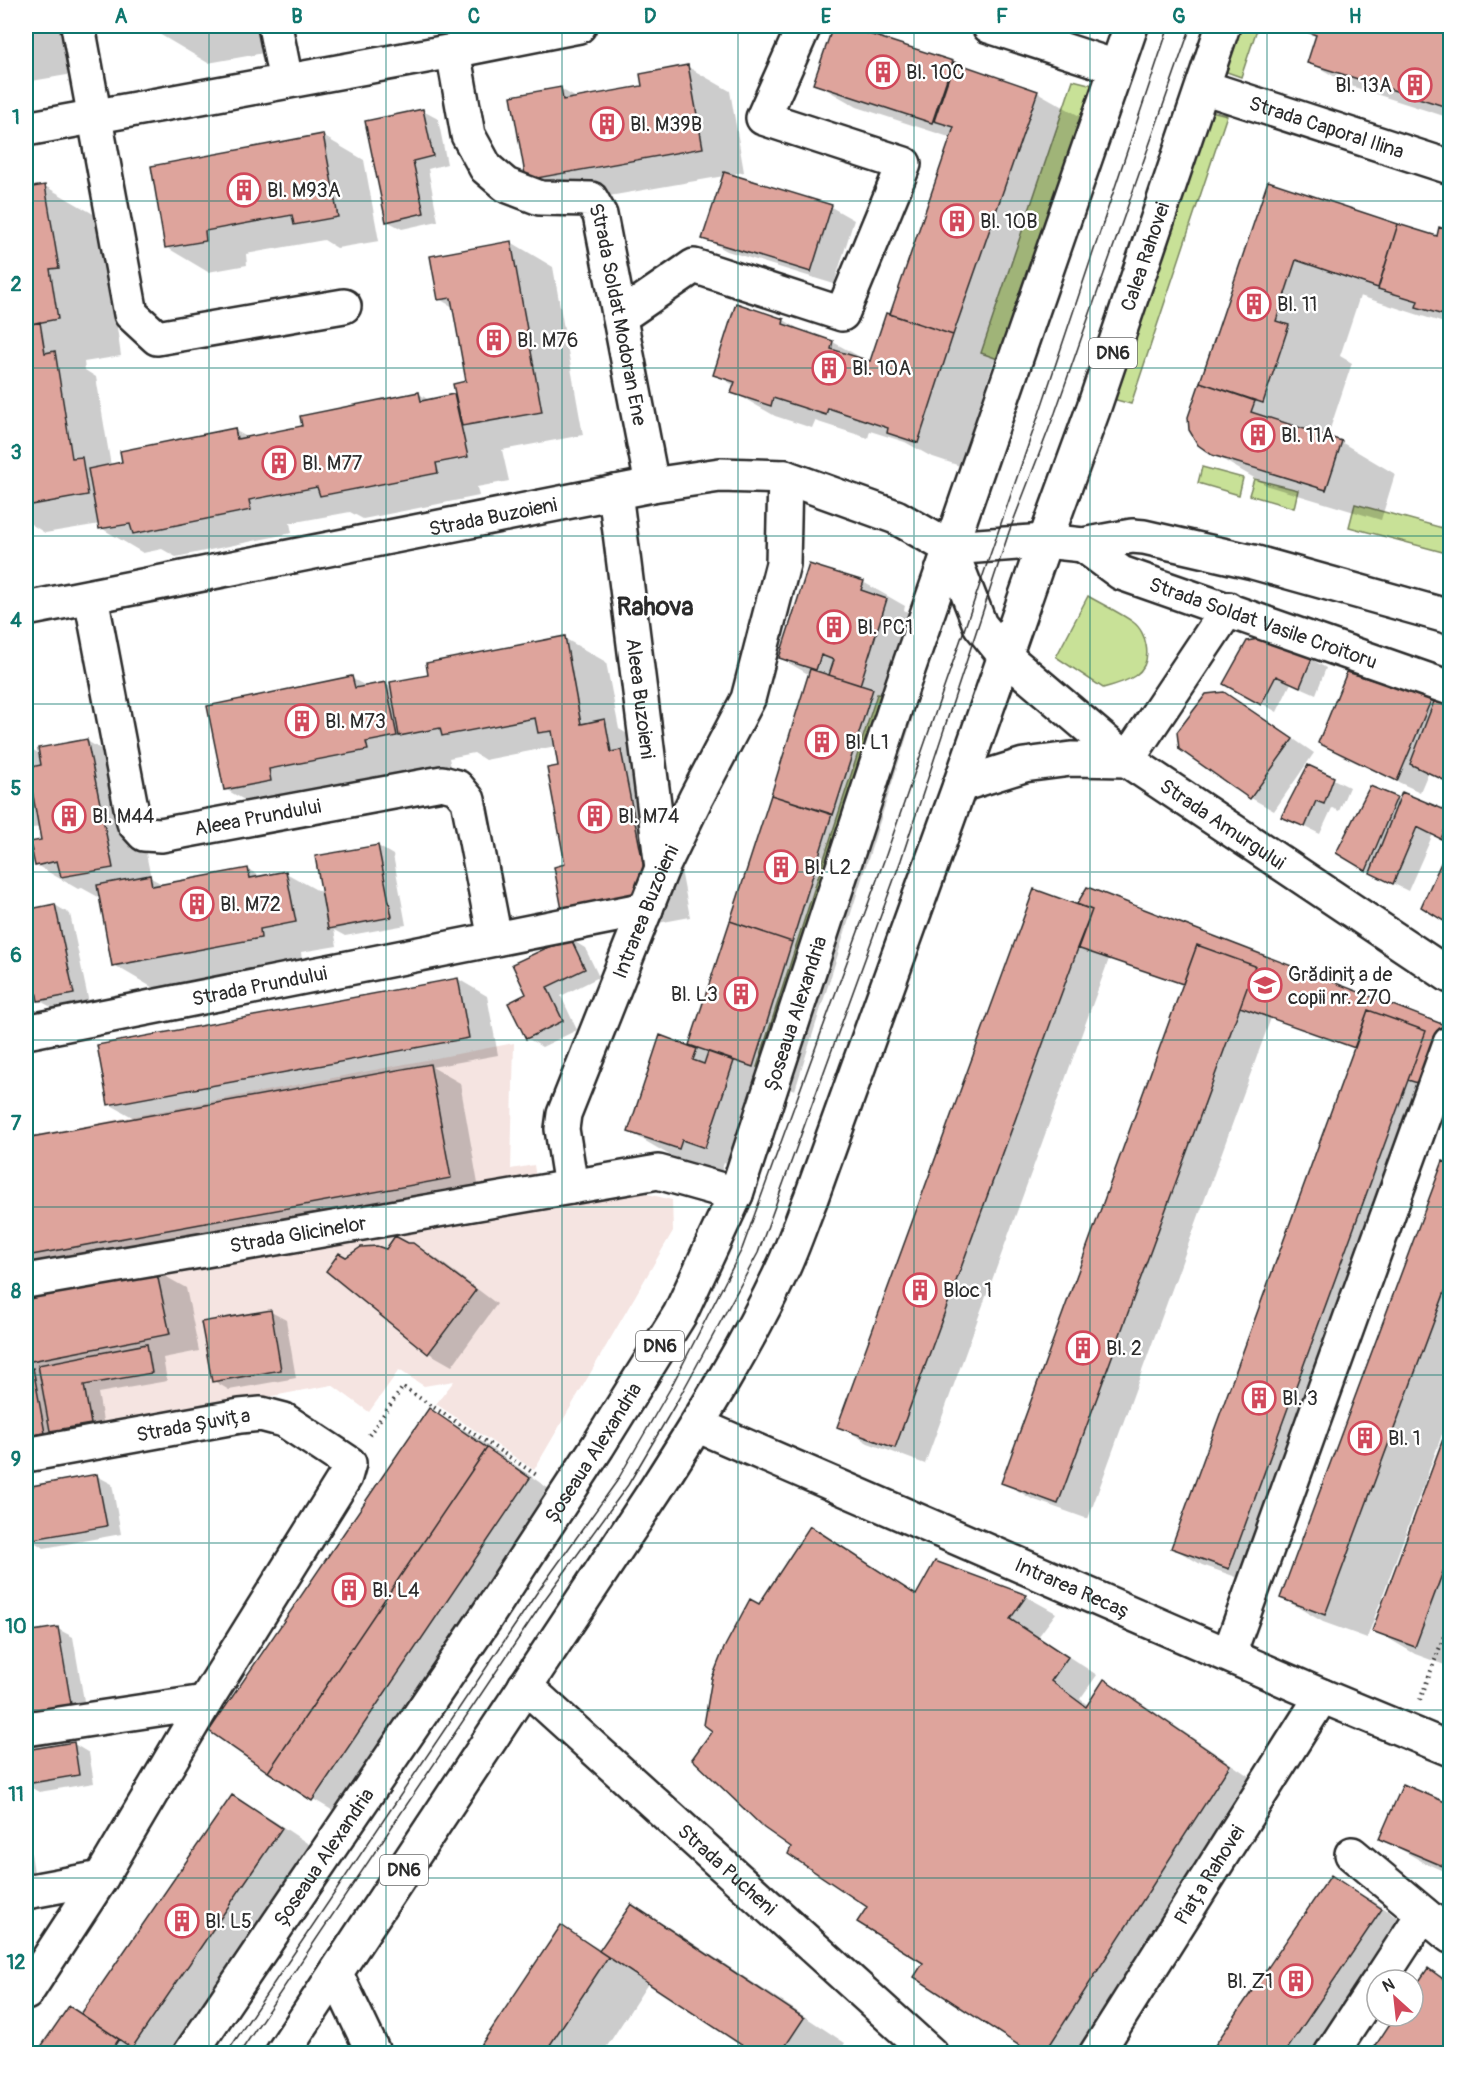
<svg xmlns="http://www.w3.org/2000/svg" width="1476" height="2079" font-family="Pangolin,sans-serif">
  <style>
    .built { fill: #f5e4e1 }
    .green { fill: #c8e197; stroke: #7a8661; stroke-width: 1.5 }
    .shadow { fill: #0003 }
    .building { fill: #dea49c; stroke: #2b2b2b; stroke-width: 1.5 }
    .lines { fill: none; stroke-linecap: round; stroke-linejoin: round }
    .minor-casing { stroke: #2b2b2b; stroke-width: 38 }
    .major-casing { stroke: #2b2b2b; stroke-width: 38 }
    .path { stroke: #2b2b2b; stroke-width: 4; stroke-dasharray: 1.5 4.5; stroke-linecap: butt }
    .minor { stroke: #fff; stroke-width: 33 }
    .major { stroke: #fff; stroke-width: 33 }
    .tram { stroke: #2b2b2b; stroke-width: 1.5 }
    .grid { fill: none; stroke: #0f766e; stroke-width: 1.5; stroke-opacity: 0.55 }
    .labels { text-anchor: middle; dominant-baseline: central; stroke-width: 5; stroke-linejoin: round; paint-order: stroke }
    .shield { fill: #fff; stroke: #6b6b6b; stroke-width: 1.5 }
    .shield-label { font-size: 18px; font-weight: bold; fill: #2b2b2b }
    .poi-label { font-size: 20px; fill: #2b2b2b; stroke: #fff; text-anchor: start }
    .street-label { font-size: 20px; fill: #2b2b2b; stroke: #fff }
    .district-label { font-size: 26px; font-weight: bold; fill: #2b2b2b; stroke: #fff }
    .neatline { fill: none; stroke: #0f766e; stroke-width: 2 }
    .grid-label { font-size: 20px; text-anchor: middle; font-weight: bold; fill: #0f766e }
  </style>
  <rect width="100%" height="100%" fill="#fff"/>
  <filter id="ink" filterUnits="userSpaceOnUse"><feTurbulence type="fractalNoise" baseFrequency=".0167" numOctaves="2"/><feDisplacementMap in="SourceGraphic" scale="12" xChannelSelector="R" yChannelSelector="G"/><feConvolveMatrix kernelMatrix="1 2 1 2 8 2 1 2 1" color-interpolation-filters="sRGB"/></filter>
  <g filter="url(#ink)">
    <!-- built -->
    <path class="built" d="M514,1043L511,1169L534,1165L541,1211L644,1193L672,1200L673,1231L534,1470L436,1404L454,1381L424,1386L399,1370L369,1412L332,1385L26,1442V1137Z"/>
    <!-- green -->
    <path class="green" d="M1239,26H1258L1241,77L1224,71Z
      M1073,80L1093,85L998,359L981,353Z
      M1211,111L1227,115L1131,404L1113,399Z
      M1202,467L1243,478L1239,495L1198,483Z
      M1254,479L1298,490L1294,508L1249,495Z
      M1355,504L1450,530V554L1349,527Z
      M1088,596C1103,605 1119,612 1133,622C1140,627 1145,637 1146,645C1152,675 1126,682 1103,688L1056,657Z
      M877,694L883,695L761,1067H757Z"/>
    <!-- shadow -->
    <path class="shadow" d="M26,26H59L66,30L73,74L26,82Z
      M153,26H282L286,49L208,63L154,31Z
      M834,26H840L1037,92L1092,123L1008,365L994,361L960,466L930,456L905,442L870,431L868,438L815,421L812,428L775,416L733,392L735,386L715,374L784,320L807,334L833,342L871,363L897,317L892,314L952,138L857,107L815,83Z
      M1308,26H1438L1450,29V118L1351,86L1309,62L1317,37L1306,31Z
      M688,67L730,91L744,172L728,175L831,207L854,220L834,284L727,251L704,238L724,176L569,203L527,179L561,89L578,99L644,87Z
      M423,111L438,119L447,164L428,169L438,221L402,229L387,221Z
      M323,136L364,160L379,241L337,248L324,240L246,254L247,265L208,272L166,247Z
      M1269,183L1399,227L1438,238L1440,229L1450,232V316L1444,314V317L1450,319V325L1360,296L1340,356L1352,363L1327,438L1341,442L1395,474L1381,520L1268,486L1213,454L1190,417Z
      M45,186L109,223L114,306L121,356L84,362L85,370L96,377L111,466L234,430L249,438L304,427L419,394L431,401L454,395L458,398L468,382L455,308L439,299L511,242L553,267L583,435L502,450L509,481L477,487L479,496L363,519L350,512L290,523L292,533L176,557L162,549L143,553L101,528L100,524L45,533L26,521V190Z
      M863,582L905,606L904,610L929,624L902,707L914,714L795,1090L776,1084L747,1171L724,1163L721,1172L671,1156L630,1132L690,1047L810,675L780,658Z
      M564,638L606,662L619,729L646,745L663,775L690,917L605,933L567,865L560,767L556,746L485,760L474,753L449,758L451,767L420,773L280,820L225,789L351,678L368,687L386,684L392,687Z
      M1311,659L1326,668L1316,694L1291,683L1277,712L1225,683Z
      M1223,693L1247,707L1314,753L1274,811L1251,798L1181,748Z
      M1431,699L1450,706V783L1428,773L1420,792L1342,756L1320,743Z
      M87,741L128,765L151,878L164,885L248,869L261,877L286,873L324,894L378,846L393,855L406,925L345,936L334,930L337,946L301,952L302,961L155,989L114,965L102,899L82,888L78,889L36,865L42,841L40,827L26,829V798L35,804V800L26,794V746L40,754Z
      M1309,767L1349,787L1339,811L1332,808L1320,834L1283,816Z
      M1403,794L1450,813V843L1433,834L1408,891L1366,870L1396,798L1400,801Z
      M1447,854L1450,856V923L1423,906Z
      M55,905L70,914L89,1003L55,1009L40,1001L26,932V921L34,919Z
      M1084,907L1447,1027L1259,1585L1202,1565L1173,1548L1356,1048L1271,1018L1088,1519L1032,1499L1003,1482L1184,985L1109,959L925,1464L868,1443L839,1426Z
      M570,939L585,948L599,977L561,996L577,1030L542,1047L527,1038L528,995Z
      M458,979L487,996L498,1055L432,1067L460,1083L480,1195L26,1278V1140L136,1119L109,1104Z
      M1444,1163L1450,1166V1413L1367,1638L1323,1622L1282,1598Z
      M412,1244L436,1258L497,1304L452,1366L429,1353L328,1270L346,1259Z
      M156,1271L186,1288L199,1351L163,1358L167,1381L98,1393L105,1432L26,1447V1295Z
      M271,1312L286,1320L296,1378L229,1390L214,1381Z
      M429,1410L471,1434L559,1496L342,1816L313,1799Z
      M1450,1425V1667L1415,1654L1374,1630Z
      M97,1476L112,1484L121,1534L44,1548L29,1539L26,1519V1489Z
      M811,1528L917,1595L936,1563L1027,1597L1056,1613L1038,1637L1097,1675L1080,1699L1089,1706L1105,1681L1134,1698L1259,1783L1084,2054H1035L925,1963L869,1907L793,1847L714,1731L759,1606Z
      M58,1629L73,1637L87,1718L34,1716L26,1666V1634Z
      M26,1691L32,1727L26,1728Z
      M74,1744L89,1753L94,1783L39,1792L28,1786L29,1794L26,1795V1752Z
      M1404,1786L1450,1805V1874L1423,1862L1381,1838Z
      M233,1797L274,1821L322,1853L186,2054H37L82,2015Z
      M26,1823L34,1872L26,1874Z
      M1332,1877L1373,1901L1423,1934L1341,2054H1211Z
      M631,1906L673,1930L845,2043L838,2054H758L649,1982L602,2054H477L561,1927L601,1950Z
      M1428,1970L1450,1983V2054H1372L1397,2016H1413V1993Z"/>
    <!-- building -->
    <path class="building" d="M151,26H189L152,32Z
      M833,26H844L953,61L932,123L813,84Z
      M1306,26H1443L1450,28V108L1307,63L1316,35L1304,31Z
      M954,62L1038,91L953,335L890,314L954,127L934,121Z
      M688,65L703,148L526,180L511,96L561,87L563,100L642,86L640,74Z
      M423,109L433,156L413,161L424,213L386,222L365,121Z
      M323,134L338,217L294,225L292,215L205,231L206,241L165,248L151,166Z
      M724,172L832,205L811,272L702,239Z
      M1268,181L1398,224L1378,288L1296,260L1276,321L1289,325L1263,403L1200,382Z
      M45,185L59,268L50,269L58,319L26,325V188Z
      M1398,224L1437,236L1439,227L1450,231V317L1416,307L1418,301L1378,289Z
      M511,241L542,412L462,426L453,384L466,381L451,298L438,300L430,256Z
      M736,303L784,319L783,324L833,341L831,349L870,361L886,313L953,335L918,443L887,433L888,428L828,408L826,415L773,398L771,406L731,393L735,382L713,375Z
      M40,322L45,353L55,351L72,458L82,457L88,495L26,506V325Z
      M1200,382L1255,401L1251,412L1342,441L1326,490L1212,455L1198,445L1189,430L1188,417Z
      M419,392L421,401L454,394L468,457L436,463L438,473L320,496L317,487L249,500L251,510L133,534L130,524L99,529L88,469L122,462L120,451L235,428L237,439L302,426L300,416Z
      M809,564L864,581L861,590L887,599L860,685L829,675L834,660L821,655L816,670L779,658Z
      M565,636L581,724L605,719L611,752L621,750L649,894L562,910L554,867L565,864L547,768L558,766L552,731L538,733L535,718L442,736L440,728L399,736L390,682L428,675L426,663Z
      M1264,638L1312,658L1300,687L1276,676L1261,705L1223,684L1247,641Z
      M810,669L873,689L833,815L771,795Z
      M1347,672L1432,698L1397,781L1318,743Z
      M352,676L355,688L386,682L397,736L366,742L368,750L269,769L271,781L224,790L207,706Z
      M1224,692L1293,739L1250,799L1179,749L1177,732L1206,694Z
      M1435,699L1450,705V783L1410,764Z
      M87,739L113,868L61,877L57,861L35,866L30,842L41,840L32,790L26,791V768L41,765L38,748Z
      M1308,765L1334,777L1324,804L1316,801L1305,827L1281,817Z
      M1370,786L1397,797L1366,871L1336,853Z
      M1402,792L1450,812V817L1441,839L1417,827L1393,884L1370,873Z
      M771,795L832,814L792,942L730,921Z
      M378,845L392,917L328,929L315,856Z
      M1446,852L1450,854V925L1421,907Z
      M248,868L250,878L286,871L296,922L260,929L261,938L112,966L97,885L150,875L152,886Z
      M1087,887L1447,1026L1427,1086L1408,1080L1426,1031L1368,1010L1355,1048L1240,1007L1255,966L1197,945L1183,984L1077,948L1092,910L1077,904Z
      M1034,889L1092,910L895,1448L837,1427Z
      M55,904L74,994L38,1001L26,939V920L32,918L30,909Z
      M730,921L792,942L753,1067L689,1045Z
      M570,937L585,969L547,987L563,1021L526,1039L508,1003L526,994L512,964Z
      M1197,945L1255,966L1058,1504L1001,1483Z
      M458,978L469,1038L108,1105L97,1045Z
      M1368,1010L1426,1031L1229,1569L1171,1548Z
      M660,1035L697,1049L693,1060L704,1064L708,1052L734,1061L705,1148L682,1140L679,1149L628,1132Z
      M430,1064L451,1178L26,1256V1138Z
      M1443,1161L1450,1164V1278L1325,1615L1280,1598Z
      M395,1236L408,1243H413L476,1290L428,1354L326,1271L339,1253L346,1257L361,1247L377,1246L386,1249Z
      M156,1269L170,1334L26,1362V1294Z
      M271,1310L281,1370L212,1382L201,1322Z
      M147,1344L152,1373L84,1385L91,1424L50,1431L38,1365Z
      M33,1368L45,1433L26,1436V1369Z
      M429,1408L487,1448L268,1772L209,1731Z
      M1450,1420V1553L1415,1647L1372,1631Z
      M487,1448L530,1478L312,1801L268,1772Z
      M97,1474L107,1526L28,1540L26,1528V1487Z
      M810,1526L916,1595L935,1561L1027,1595L1010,1619L1068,1657L1051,1681L1086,1707L1104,1679L1230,1765L1044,2054H1032L914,1977L923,1963L857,1922L867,1907L788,1854L791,1847L764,1828L692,1759L712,1731L704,1725L712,1678L724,1648L750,1599L759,1604Z
      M58,1627L72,1710L33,1717L26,1675V1632Z
      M74,1742L79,1775L26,1784V1750Z
      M1403,1784L1450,1804V1869L1379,1839Z
      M232,1795L282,1828L132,2048L81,2014Z
      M1331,1875L1382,1909L1284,2054H1209Z
      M631,1904L804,2018L782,2051L786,2054H755L599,1951Z
      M561,1925L608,1957L544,2054H475Z
      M1428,1968L1450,1984V2042L1443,2054H1370L1395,2016H1413V1990Z
      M69,2006L119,2039L109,2054H36Z"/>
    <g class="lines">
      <defs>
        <g id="minor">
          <path d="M78,26L131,314L157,338L344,306"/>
          <path d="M275,26L286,81"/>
          <path d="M989,26L1116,67"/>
          <path id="s1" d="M453,51L468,135L486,168L506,185L540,198L591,199L600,215L652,485"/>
          <path id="s2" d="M1203,87L1450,167"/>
          <path d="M26,129L453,51L579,26"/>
          <path d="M620,317L694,266L842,314L904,164L763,118L804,26"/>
          <path id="s3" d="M615,492L662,868"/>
          <path id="s4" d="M1083,545L1121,573L1450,688"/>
          <path id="s5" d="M950,548L980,625L1006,657L1127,760L1450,976"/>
          <path d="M950,548L1045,541L1083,545L1132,536L1144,537L1253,562L1450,617"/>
          <path id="s6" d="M91,597L134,823L144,834L161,835L442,783L457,787L468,800L495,939"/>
          <path id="s7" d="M26,609L652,485L720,475L785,477L896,517L950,548"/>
          <path d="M1127,760L1228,609"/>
          <path id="s8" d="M26,1032L646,909"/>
          <path id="s9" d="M571,1187L562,1129L564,1114L662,868L696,798L748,699L783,564L785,477"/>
          <path id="s10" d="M26,1281L658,1172L736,1194"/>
          <path id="s11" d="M697,1425L1322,1696L1450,1749"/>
          <path id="s12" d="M26,1455L240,1416L261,1414L284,1420L349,1463L345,1477L205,1702L101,1878L26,1993"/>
          <path d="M1229,1654L1450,1043"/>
          <path id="s13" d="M525,1686L931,2054"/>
          <path d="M26,1729L205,1702"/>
          <path d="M1352,1854L1450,1936"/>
          <path d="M26,1892L101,1878"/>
          <path d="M336,1974L374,2054"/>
          <path d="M1380,1980L1423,1914"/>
          <path id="s14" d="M1096,2054L1322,1696"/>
          <path d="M1331,2054L1377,1984"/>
        </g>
        <g id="major">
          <path d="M960,785L1024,765L1071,759L1127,760"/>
          <path id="s15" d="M190,2054L485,1619L598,1446L680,1314L736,1194L902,687L1131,26"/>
          <path id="s16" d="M282,2054L656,1489C702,1417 748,1344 784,1266C794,1244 802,1220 811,1198L960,785L1045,541L1093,410L1223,26"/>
        </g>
      </defs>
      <!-- minor casing -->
      <use href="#minor" class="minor-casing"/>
      <!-- major casing -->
      <use href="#major" class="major-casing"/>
      <!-- path -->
      <path class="path" d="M369,1435L403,1387L538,1476
        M1420,1700L1450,1620"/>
      <!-- minor -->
      <use href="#minor" class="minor"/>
      <!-- major -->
      <use href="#major" class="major"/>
      <!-- tram -->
      <path class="tram" d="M226,2054L536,1594L617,1481L670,1389L742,1249L886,855L1040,411L1169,26
        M239,2054L545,1599L628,1485L679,1398L758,1253L901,860L1009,532L1055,413L1191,26"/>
    </g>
  </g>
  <!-- grid -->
  <path class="grid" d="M209,26V2054M386,26V2054M562,26V2054M738,26V2054M914,26V2054M1090,26V2054M1267,26V2054M26,201H1450M26,368H1450M26,536H1450M26,704H1450M26,872H1450M26,1040H1450M26,1207H1450M26,1375H1450M26,1543H1450M26,1710H1450M26,1878H1450"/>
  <!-- icons -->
  <defs>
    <symbol id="building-ring" viewBox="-11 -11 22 22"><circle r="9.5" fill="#fff" stroke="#d1495b" stroke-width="1.5"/><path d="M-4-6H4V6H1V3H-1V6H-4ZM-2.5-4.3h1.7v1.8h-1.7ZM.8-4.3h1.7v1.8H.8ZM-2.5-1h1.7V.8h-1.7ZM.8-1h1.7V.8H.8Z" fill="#d1495b"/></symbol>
    <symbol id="school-ring" viewBox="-11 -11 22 22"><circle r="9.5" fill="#fff" stroke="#d1495b" stroke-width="1.5"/><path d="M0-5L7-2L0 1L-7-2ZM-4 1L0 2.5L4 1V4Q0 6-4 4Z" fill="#d1495b"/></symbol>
  </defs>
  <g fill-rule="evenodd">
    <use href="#building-ring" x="864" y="53" width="38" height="38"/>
    <use href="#building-ring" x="1396" y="66" width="38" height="38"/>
    <use href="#building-ring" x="588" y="105" width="38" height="38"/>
    <use href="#building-ring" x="225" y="171" width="38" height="38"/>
    <use href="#building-ring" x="938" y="202" width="38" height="38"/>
    <use href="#building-ring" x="1235" y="285" width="38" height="38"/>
    <use href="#building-ring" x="475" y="321" width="38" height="38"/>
    <use href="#building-ring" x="810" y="349" width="38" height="38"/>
    <use href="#building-ring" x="1239" y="416" width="38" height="38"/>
    <use href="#building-ring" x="260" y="444" width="38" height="38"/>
    <use href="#building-ring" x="815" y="608" width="38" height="38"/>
    <use href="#building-ring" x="283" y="702" width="38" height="38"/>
    <use href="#building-ring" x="803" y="723" width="38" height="38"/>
    <use href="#building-ring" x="50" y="797" width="38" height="38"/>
    <use href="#building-ring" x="576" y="797" width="38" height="38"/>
    <use href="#building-ring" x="762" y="848" width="38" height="38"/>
    <use href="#building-ring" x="178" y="885" width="38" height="38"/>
    <use href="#school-ring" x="1246" y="966" width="38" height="38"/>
    <use href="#building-ring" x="722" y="975" width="38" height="38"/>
    <use href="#building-ring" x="901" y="1271" width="38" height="38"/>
    <use href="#building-ring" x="1064" y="1329" width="38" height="38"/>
    <use href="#building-ring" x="1240" y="1379" width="38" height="38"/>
    <use href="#building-ring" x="1346" y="1419" width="38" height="38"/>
    <use href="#building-ring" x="330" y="1571" width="38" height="38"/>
    <use href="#building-ring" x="163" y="1902" width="38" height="38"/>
    <use href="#building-ring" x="1277" y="1962" width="38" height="38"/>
  </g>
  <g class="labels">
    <!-- shield labels -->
    <g class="shield">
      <rect x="1089" y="338" width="48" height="30" rx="4.5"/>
      <rect x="636" y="1331" width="48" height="30" rx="4.5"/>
      <rect x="380" y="1855" width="48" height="30" rx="4.5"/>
    </g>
    <g class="shield-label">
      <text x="1113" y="353">DN6</text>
      <text x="660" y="1346">DN6</text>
      <text x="404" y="1870">DN6</text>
    </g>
    <!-- poi labels -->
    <g class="poi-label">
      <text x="906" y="72">Bl. 10C</text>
      <text x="1392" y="85" text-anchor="end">Bl. 13A</text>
      <text x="630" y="124">Bl. M39B</text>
      <text x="267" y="190">Bl. M93A</text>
      <text x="980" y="221">Bl. 10B</text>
      <text x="1277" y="304">Bl. 11</text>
      <text x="517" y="340">Bl. M76</text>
      <text x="852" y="368">Bl. 10A</text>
      <text x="1281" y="435">Bl. 11A</text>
      <text x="302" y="463">Bl. M77</text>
      <text x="857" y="627">Bl. PC1</text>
      <text x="325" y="721">Bl. M73</text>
      <text x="845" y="742">Bl. L1</text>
      <text x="92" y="816">Bl. M44</text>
      <text x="618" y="816">Bl. M74</text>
      <text x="804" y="867">Bl. L2</text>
      <text x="220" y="904">Bl. M72</text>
      <text x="1288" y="974">Grădinița de<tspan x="1288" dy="23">copii nr. 270</tspan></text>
      <text x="718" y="994" text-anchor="end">Bl. L3</text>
      <text x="943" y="1290">Bloc 1</text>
      <text x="1106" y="1348">Bl. 2</text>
      <text x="1282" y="1398">Bl. 3</text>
      <text x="1388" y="1438">Bl. 1</text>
      <text x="372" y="1590">Bl. L4</text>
      <text x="205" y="1921">Bl. L5</text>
      <text x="1273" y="1981" text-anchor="end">Bl. Z1</text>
    </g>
    <!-- street labels -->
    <g class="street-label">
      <text stroke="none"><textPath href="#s2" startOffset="130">Strada Caporal Ilina</textPath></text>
      <text stroke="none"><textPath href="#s16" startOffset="2007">Calea Rahovei</textPath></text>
      <text stroke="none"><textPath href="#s1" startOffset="356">Strada Soldat Modoran Ene</textPath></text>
      <text stroke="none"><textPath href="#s7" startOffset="476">Strada Buzoieni</textPath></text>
      <text stroke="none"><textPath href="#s4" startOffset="198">Strada Soldat Vasile Croitoru</textPath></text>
      <text stroke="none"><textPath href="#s3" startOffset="208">Aleea Buzoieni</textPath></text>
      <text stroke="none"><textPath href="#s6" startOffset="360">Aleea Prundului</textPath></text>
      <text stroke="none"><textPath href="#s5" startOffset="398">Strada Amurgului</textPath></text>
      <text stroke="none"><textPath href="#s9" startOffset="292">Intrarea Buzoieni</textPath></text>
      <text stroke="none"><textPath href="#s8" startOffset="238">Strada Prundului</textPath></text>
      <text stroke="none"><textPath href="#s15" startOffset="1210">Șoseaua Alexandria</textPath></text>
      <text stroke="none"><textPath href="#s10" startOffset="276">Strada Glicinelor</textPath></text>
      <text stroke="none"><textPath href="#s12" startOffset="170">Strada Șuvița</textPath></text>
      <text stroke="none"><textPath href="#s15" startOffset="724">Șoseaua Alexandria</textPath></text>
      <text stroke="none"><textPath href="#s11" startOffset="410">Intrarea Recaș</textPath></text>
      <text stroke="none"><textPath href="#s15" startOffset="238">Șoseaua Alexandria</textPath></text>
      <text stroke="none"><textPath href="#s13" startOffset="273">Strada Pucheni</textPath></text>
      <text stroke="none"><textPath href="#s14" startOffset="212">Piața Rahovei</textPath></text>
    </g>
    <!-- district labels -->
    <g class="district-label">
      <text x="655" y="607">Rahova</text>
    </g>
  </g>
  <!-- margin -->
  <rect width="1476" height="2079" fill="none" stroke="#fff" stroke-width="66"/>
  <!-- north arrow -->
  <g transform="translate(1395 1998) rotate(333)"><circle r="28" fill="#ffffff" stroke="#aaaaaa" stroke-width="1.5"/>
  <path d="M0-4.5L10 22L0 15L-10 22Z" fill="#d1495b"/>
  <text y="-9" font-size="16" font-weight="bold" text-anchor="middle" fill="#2b2b2b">N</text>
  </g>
  <rect x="33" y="33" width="1410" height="2013" class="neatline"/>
  <g class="grid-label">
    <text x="121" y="23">A</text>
    <text x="297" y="23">B</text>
    <text x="474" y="23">C</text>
    <text x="650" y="23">D</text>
    <text x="826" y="23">E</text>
    <text x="1002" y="23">F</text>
    <text x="1179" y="23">G</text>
    <text x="1355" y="23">H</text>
    <text x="16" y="124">1</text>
    <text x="16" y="291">2</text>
    <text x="16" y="459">3</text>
    <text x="16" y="627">4</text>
    <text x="16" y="795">5</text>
    <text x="16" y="962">6</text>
    <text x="16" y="1130">7</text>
    <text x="16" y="1298">8</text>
    <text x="16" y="1466">9</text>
    <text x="16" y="1633">10</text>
    <text x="16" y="1801">11</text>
    <text x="16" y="1969">12</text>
  </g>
</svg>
